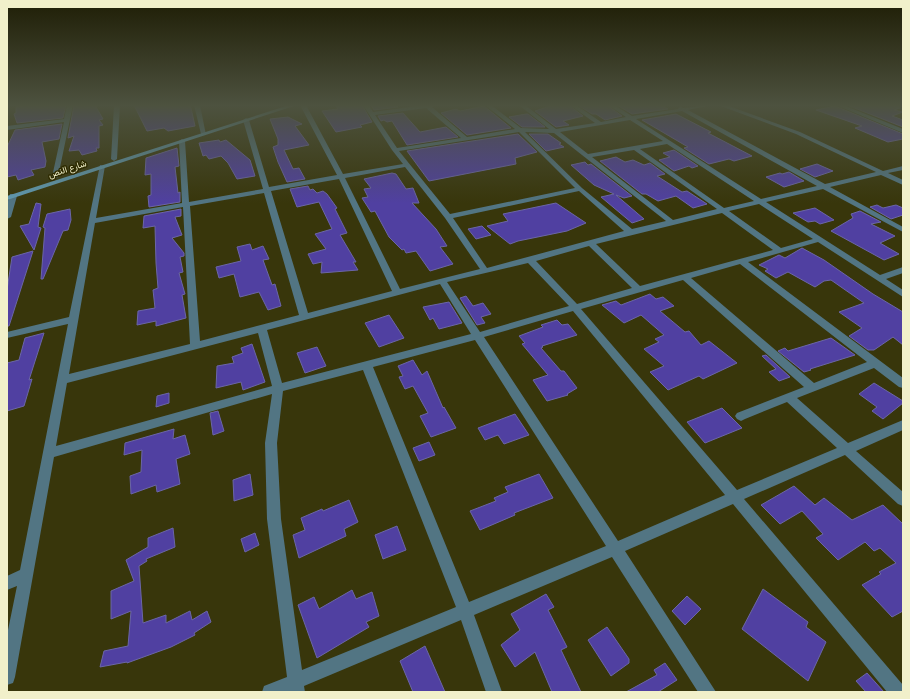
<svg xmlns="http://www.w3.org/2000/svg" width="910" height="699" font-family="'Playfair Display',Vazirmatn,serif">
  <style>
    .building { fill: #5040a1; stroke: #6b66a7 }
    .lines { fill: none; stroke-linecap: round; stroke-linejoin: round }
    .street { fill: #527583; fill-rule: evenodd }
    .secondary { fill: #6099b0; fill-rule: evenodd }
    .labels { text-anchor: middle; dominant-baseline: central; stroke-width: 3; stroke-linejoin: round; paint-order: stroke }
    .far-street-label { font-size: 9px; fill: #f1f0ca; stroke: #2e2b00 }
  </style>
  <rect width="100%" height="100%" fill="#38360b"/>
  <!-- building -->
  <path class="building" d="M28,105H66L63,118L17,123L14,114L16,113V107Z
    M74,105H95L103,119L99,120L103,125L99,126V148H96L97,151L82,155L79,150L69,151L74,136L68,138Z
    M134,105H189L191,108L195,126L168,131L164,128L147,131Z
    M335,105H362L372,122L360,125L362,127L336,132L322,111L338,109Z
    M371,105H396L398,107L374,110Z
    M553,105H569L583,116L563,121L569,125L556,127L535,111Z
    M578,105H607L622,116L605,120L596,114H592Z
    M617,105H660L668,109L632,114Z
    M847,105H897L900,108L894,110L903,112L892,116L903,120V127Z
    M484,106L511,128L467,135L441,113L456,109L460,111Z
    M835,106L903,134V139L888,142L855,128L862,126L816,110Z
    M403,113L420,132L446,127L458,137L407,145L392,121L387,122L384,120L381,121L378,116Z
    M526,114H528L545,127H522L509,117Z
    M676,114L711,132L708,133L752,156L734,161L729,159L709,164L684,148L688,147L642,120Z
    M288,117L302,124L295,126L309,145L284,150L293,169L299,168L305,179L287,182L278,162L273,147L278,145V139L270,119Z
    M62,124L59,139L42,142L46,161L45,167L31,170L34,175L18,180L16,175L7,177V147L15,130Z
    M518,134L537,152L515,158L516,164L429,181L407,151Z
    M529,134H548L561,143L559,144L564,147L546,151Z
    M219,140L220,142L226,140L250,160L255,176L237,179L228,163L221,156L209,159L206,155L203,156L199,143Z
    M177,148L179,166L175,167L178,193L180,192V202L149,207L148,196L151,195V174L145,175L146,158Z
    M674,150L698,166L692,168L689,166L674,171L659,160L670,157L663,153Z
    M616,157L625,162L633,160L644,165L650,163L665,174L657,176L682,192L687,191L707,204L693,208L676,196L658,201L646,194H642L600,161Z
    M585,162L588,165L591,164L632,196L624,198L616,195L644,219L632,223L601,197L614,194L594,185L571,165Z
    M817,164L833,171L815,177L800,169Z
    M789,172L804,181L784,187L766,177L780,173L782,174Z
    M392,173L396,174L406,189L413,188L419,203H412L436,229L447,246L440,247L453,264L430,271L416,251L406,253L404,249L402,250L389,237L375,211L371,212L362,198L368,197L364,189L371,188L364,179Z
    M308,186L310,190L313,189L317,193L323,191L327,194L337,208L335,209L347,233L340,235L356,262H353L358,270L321,273L322,262L313,264L308,254L326,249L315,234L332,229L319,202L297,207L290,189Z
    M36,203L41,204L38,227L41,228L34,250L20,226L29,224Z
    M556,203L586,223L567,231L518,241L510,244L487,226L508,221L503,214Z
    M877,205L883,208L896,205L903,208V215L891,219L870,207Z
    M815,208L834,220L820,224L815,221L808,222L793,213Z
    M70,209L71,220L68,230L63,231L43,279H41L45,228L43,227L47,214Z
    M181,209V216L175,217L182,235L172,238L184,253V256L180,257L183,272L179,273L185,294L182,295L186,318L156,326V321L137,325L138,311L155,308L153,290L158,288L156,263L155,226L143,228L144,216Z
    M860,211L881,222L871,224L895,236L880,243L899,254L884,260L831,231L853,218L851,214Z
    M482,226L491,235L476,239L468,229Z
    M250,244L252,250L263,246L269,259L263,260L272,285L275,284L281,306L268,310L259,292L240,297L234,274L219,278L216,267L241,261L237,247Z
    M802,248L824,260L873,294L903,312V345L893,337L874,350H868L849,336L862,328L839,312L864,303L831,280L824,281L815,287L788,272L776,278L765,271L768,269L759,265L779,255L785,258Z
    M33,251L9,326H7V290L12,257Z
    M650,294L656,299L663,297L674,306L660,311L685,332L689,331L701,345L709,341L737,363L703,379L699,376L668,390L650,372L664,366L644,349L659,342L655,339L664,335L641,315L624,323L602,305L616,301L621,305Z
    M466,296L473,306L483,303L491,314L481,317L485,323L477,325L460,298Z
    M449,302L462,323L439,329L433,318L430,320L423,307Z
    M389,315L404,338L379,347L365,323Z
    M557,320L562,325L568,324L577,335L542,346L543,347L541,348L561,371H564L577,388L567,394L568,395L547,401L533,380L548,375L522,344L525,343L519,336L543,327L541,325Z
    M44,333L29,380L32,379L24,406L7,411V363L19,360L25,338Z
    M831,338L855,355L810,369L811,370L804,372L778,351L785,348L788,351Z
    M252,344L265,382L243,390L241,382L216,388L217,366L234,363L232,357L243,353L241,348Z
    M317,347L326,366L305,373L297,353Z
    M766,355L790,377L779,381L769,372L776,369L762,356Z
    M413,360L422,375L427,371L443,408L444,407L456,428L431,437L420,416L428,413L413,386L405,389L399,377L403,376L398,366Z
    M874,383L903,401V403L883,419L872,411L877,407L859,394Z
    M169,393V403L156,407L157,396Z
    M722,408L742,428L705,443L687,422Z
    M218,411L224,431L213,435L210,413Z
    M515,414L529,435L504,444L498,435L485,440L478,428Z
    M174,429L173,439L185,435L190,454L176,459L180,484L157,492L156,485L131,494L130,476L141,472L142,450L124,455L125,443Z
    M429,442L435,455L419,461L413,448Z
    M250,474L253,495L234,501L233,480Z
    M539,474L553,498L514,513L515,515L480,530L470,511L496,501L494,498L508,492L505,487Z
    M794,486L815,505L824,498L852,520L883,505L903,524V611L892,617L862,585L881,574L879,572L896,563L880,548L874,551L865,542L838,560L816,538L823,534L802,511L780,524L761,505Z
    M349,500L358,522L344,529L346,536L299,558L293,535L305,530L301,518L322,509L323,511Z
    M397,526L406,550L383,559L375,535Z
    M173,528L175,547L146,559L147,561L139,566L143,623L166,615V623L190,611L192,620L207,611L211,622L194,633L195,635L171,647L127,663V662L100,667L104,651L128,646L131,611L111,619V591L134,581L126,560L148,547V538Z
    M255,533L259,545L245,552L241,539Z
    M763,589L808,622L806,627L826,642L808,681L742,629Z
    M352,590L356,599L372,592L379,616L366,622L369,627L317,658L298,605L314,597L319,609Z
    M546,594L554,607L548,610L567,647L561,650L581,692H552L535,652L515,667L501,645L520,630L511,614Z
    M687,596L701,609L685,625L672,611Z
    M607,627L629,659V663L611,676L588,640Z
    M425,646L445,692H413L400,661Z
    M665,663L677,680L658,692H626L657,675L654,670Z
    M867,673L884,692H866L856,681Z"/>
  <g class="lines">
    <!-- street -->
    <path class="street" d="M7,105H11L7,108Z
      M67,105H73L58,177L55,179L52,177L64,122L7,130V126L64,119Z
      M114,105H120L117,159L114,161L111,159Z
      M194,105H200L206,135L201,134Z
      M300,105H306L343,174L403,164L392,150L363,105H369L373,112L423,105H437L432,107L467,137L515,129L485,105H491L521,128L549,129L519,105H525L556,129L595,123L570,105H576L601,122L626,117L608,105H614L632,116L678,109L680,106L683,108L712,105L688,110L825,184L876,172L796,134L718,105H726L800,132L883,171L903,166V170L888,173L903,180V185L881,175L830,187L903,227V232L823,189L766,202L880,275L903,267V273L886,279L903,290V297L818,242L748,262L903,378V388L899,387L874,368L797,398L848,443L903,420V430L856,451L903,492V506L898,504L845,455L744,499L903,685V692H887L733,504L625,551L716,692H698L612,557L474,615L502,692H486L461,620L304,686L305,692H262L264,686L287,677L267,519L265,443L272,394L54,457L15,677L13,683L7,685V635L17,586L7,590V576L20,570L68,324L7,338V332L69,317L100,165L105,166L96,218L182,203L179,141L182,139L185,141L189,202L263,189L243,120L246,118L249,120L269,187L337,175ZM426,108L461,138L397,148L375,115ZM682,111L817,186L761,199L636,119ZM630,120L663,141L588,154L560,132ZM519,132L575,188L450,214L399,151ZM525,132L554,133L666,221L632,229L582,188ZM667,144L754,201L724,208L640,149ZM634,150L717,209L673,220L592,157ZM405,167L445,218L480,269L400,289L345,178ZM339,179L392,291L308,313L271,191ZM579,191L624,231L487,268L453,218ZM264,193L299,315L200,341L190,206ZM759,204L813,239L781,248L729,211ZM183,207L190,344L69,374L95,223ZM722,213L773,250L640,286L596,244ZM589,246L632,288L577,304L536,261ZM528,263L569,306L480,332L447,282ZM740,264L867,362L814,383L691,278ZM683,280L804,387L737,413L735,416L737,419L741,421L745,419L787,402L837,448L737,490L581,309ZM440,284L471,334L282,383L267,330ZM573,311L725,495L618,541L484,337ZM258,333L272,386L56,446L67,383ZM475,340L606,546L469,602L373,367ZM363,370L456,607L302,670L281,519L277,443L283,391Z
      M836,105H843L903,129V133Z
      M898,105H903V108Z
      M10,194H16L17,196L11,217L7,219V204Z"/>
    <!-- secondary -->
    <path class="secondary" d="M289,105H297L7,200V196Z"/>
  </g>
  <!-- sky -->
  <linearGradient id="sky" x2="0" y2="1"><stop stop-color="#1f1e06"/><stop offset="0.52" stop-color="#4d523f"/><stop offset="1" stop-color="#4d523f" stop-opacity="0"/></linearGradient>
  <rect width="910" height="203" fill="url(#sky)"/>
  <g class="labels">
    <!-- far-street labels -->
    <g class="far-street-label">
      <text transform="translate(67 168) rotate(-18)">شارع النص</text>
    </g>
  </g>
  <!-- border -->
  <rect width="910" height="699" fill="none" stroke="#f1f0ca" stroke-width="16"/>
</svg>
